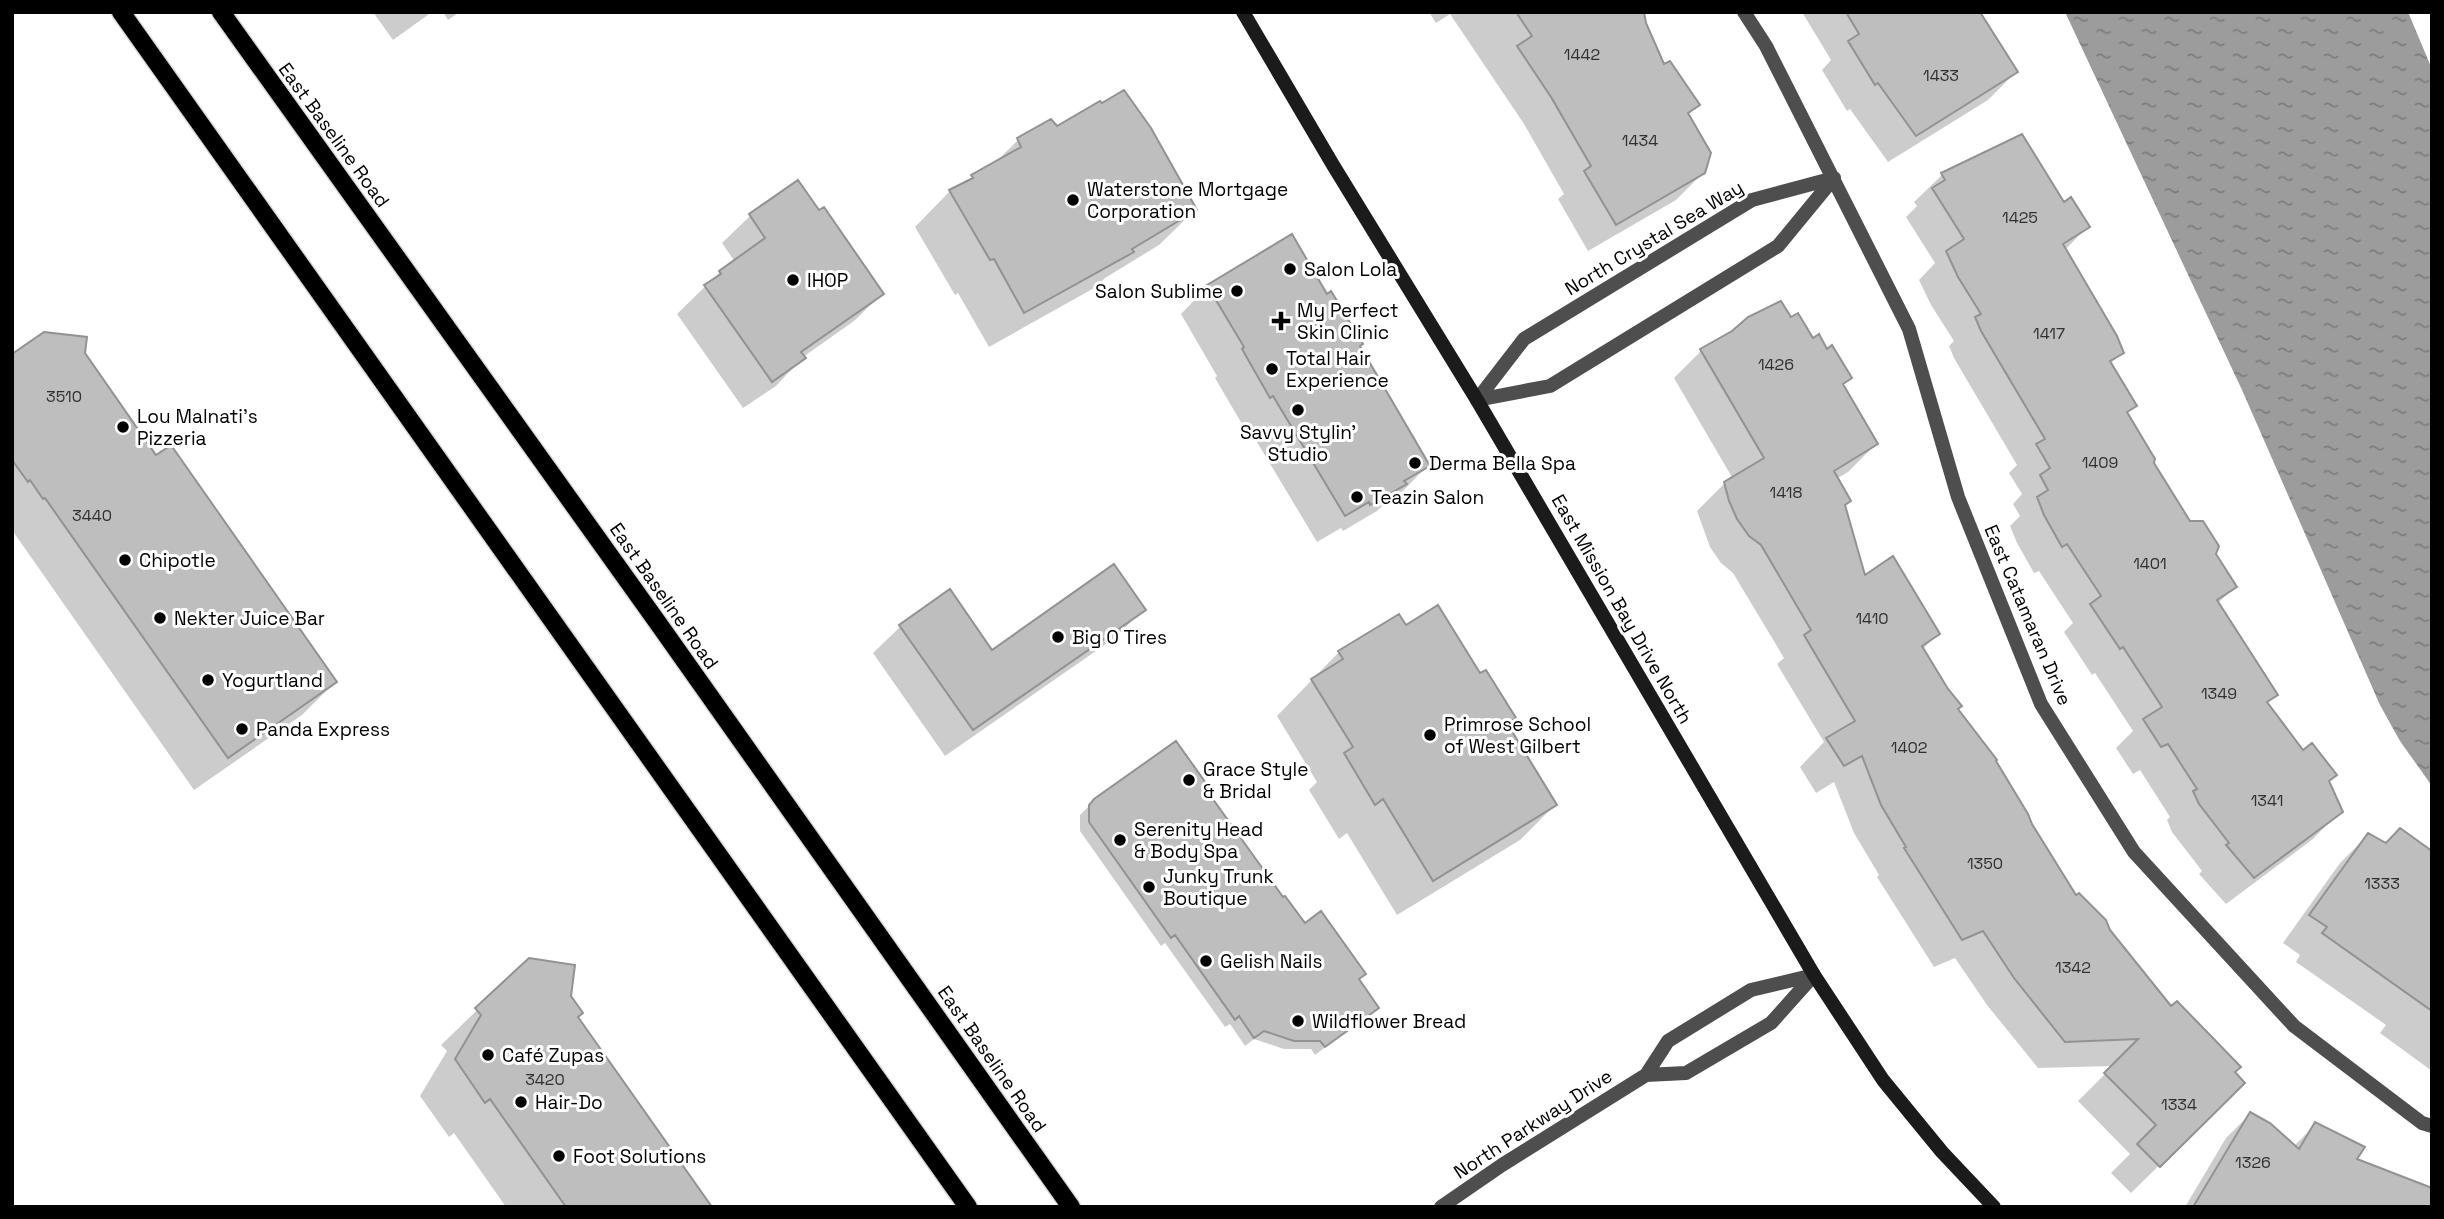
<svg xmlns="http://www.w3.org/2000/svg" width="2444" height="1219" font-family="'Space Grotesk',sans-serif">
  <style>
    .water { fill: url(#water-ripples) }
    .shadow { fill: #0003 }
    .building { fill: #bebebe; stroke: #929292; stroke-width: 2 }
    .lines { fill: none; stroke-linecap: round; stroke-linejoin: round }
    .primary-casing { stroke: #dbdbdb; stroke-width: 21 }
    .street { stroke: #4e4e4e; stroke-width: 14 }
    .secondary { stroke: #1b1b1b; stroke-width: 14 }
    .primary { stroke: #000; stroke-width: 18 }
    .poi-dot { fill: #000; stroke: #fff; stroke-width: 2.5 }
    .labels { text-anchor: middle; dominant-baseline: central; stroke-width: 6; stroke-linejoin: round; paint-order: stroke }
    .number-label { font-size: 16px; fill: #303030 }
    .street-label { font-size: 19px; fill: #000; stroke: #fff }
    .poi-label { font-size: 19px; fill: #000; stroke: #fff; text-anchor: start }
  </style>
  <defs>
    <pattern id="water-ripples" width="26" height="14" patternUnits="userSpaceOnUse" patternTransform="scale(1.75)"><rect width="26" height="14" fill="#9c9c9c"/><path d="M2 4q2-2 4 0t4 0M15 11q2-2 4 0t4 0" fill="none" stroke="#7d7d7d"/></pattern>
  </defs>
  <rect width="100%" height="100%" fill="#fff"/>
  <!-- water -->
  <path class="water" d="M2065,12H2408L2432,69V786L2400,741L2380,705L2242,390Z"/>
  <!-- shadow -->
  <path class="shadow" d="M373,12H432L393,40Z
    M443,12H460L448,20Z
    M1429,12H1643L1645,24L1663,67L1698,105L1687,116L1704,172L1676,200L1588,251L1558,199L1564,194L1524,124L1450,14L1436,23Z
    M1802,12H1978L2016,72L1988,100L1888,162L1850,109L1847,111L1822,70L1831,60Z
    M1056,128L1195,210L1159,245L1105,278L1096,287L989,347L958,293L955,295L915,227L950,191L994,164L1018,140Z
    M2022,137L2063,204L2087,227L2065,250L2122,353L2110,364L2135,406L2127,414L2152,463L2189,523L2214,554L2235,587L2217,604L2276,695L2266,704L2327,782L2340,811L2313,839L2226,904L2199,874L2202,871L2172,832L2167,820L2170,817L2140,770L2133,774L2116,748L2133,731L2095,673L2092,675L2064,632L2073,623L2039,571L2034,573L2017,543L2010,526L2020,516L2013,504L2022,494L2009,473L2017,465L1954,358L1949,346L1954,341L1931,305L1919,280L1935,263L1906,217L1917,206L1914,202L1942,175Z
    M798,182L882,294L854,321L803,357L776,386L743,408L677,314L720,272L735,262L722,243L750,216Z
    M1208,286L1358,346L1428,465L1401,493L1387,501L1377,511L1343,531L1341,528L1317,542L1245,422L1242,424L1215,378L1217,376L1181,314Z
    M1790,319L1826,351L1850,378L1842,386L1876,444L1848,472L1836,479L1864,577L1938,634L1922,650L1957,710L2076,898L2109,931L2171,1009L2243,1083L2131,1193L2111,1173L2130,1154L2078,1101L2113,1066L2038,1068L1987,1005L1955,958L1934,967L1877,877L1879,875L1854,833L1834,782L1816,793L1800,767L1824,742L1777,664L1784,658L1733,573L1721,563L1710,547L1697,511L1725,483L1733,479L1674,378L1701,351Z
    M83,354L156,457L335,682L302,715L194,790L12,530V356Z
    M1143,609L1116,637L945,756L873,653L901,626L992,652Z
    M1406,627L1479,676L1514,718L1506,725L1555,805L1520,840L1397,915L1347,833L1339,839L1309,790L1317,782L1277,716L1339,652Z
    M1203,788L1282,899L1357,980L1377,1008L1315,1055L1311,1049H1284L1254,1039L1245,1046L1230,1024L1225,1027L1165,943L1161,946L1080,831V815L1095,800Z
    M2368,835L2386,845L2432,853V1071L2380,1033L2386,1025L2296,962L2300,955L2283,943L2340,863Z
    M529,960L569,997L576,1017L710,1207H506L454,1133L449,1137L420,1096L447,1051L441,1045Z
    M2250,1114L2294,1146L2316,1124L2355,1160L2432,1207H2185L2226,1138Z"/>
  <!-- building -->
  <path class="building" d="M1516,12H1644L1646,23L1664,64L1670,61L1700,105L1688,113L1711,153L1705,173L1616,225L1584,171L1591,166L1551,97L1517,46L1532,36Z
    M1846,12H1980L2018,72L1916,136L1878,83L1875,85L1848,41L1859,34Z
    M1124,90L1151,128L1197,210L1132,249L1134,252L1024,313L994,259L990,260L949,190L973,178L971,175L1021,147L1017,138L1051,119L1057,126L1100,101L1102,103Z
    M2022,134L2064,202L2071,197L2090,227L2063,244L2117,336L2124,353L2110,361L2137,406L2127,412L2155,459L2154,463L2190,521H2203L2219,546L2216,554L2237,587L2217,600L2278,695L2267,702L2303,750L2312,743L2337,775L2329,781L2343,812L2254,878L2226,845L2229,843L2199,804L2193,791L2197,789L2168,744L2161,747L2143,719L2162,707L2123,647L2120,649L2090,604L2101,596L2067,544L2062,547L2044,515L2037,497L2048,490L2040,475L2050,468L2036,444L2045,439L1981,331L1975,317L1981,314L1958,277L1946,251L1964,239L1932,188L1945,180L1941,173Z
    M798,180L819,210L824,207L884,294L801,352L806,358L772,382L704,285L721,274L719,271L765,238L749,214Z
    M1292,234L1327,294L1331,291L1363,344L1360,346L1430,466L1404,481L1407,484L1370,505L1369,502L1345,516L1273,396L1270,398L1242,349L1244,347L1207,285Z
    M1781,301L1791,317L1798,313L1813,338L1819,334L1827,349L1832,345L1852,378L1843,384L1878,444L1834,471L1851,501L1845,505L1865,575L1893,556L1940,634L1922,646L1948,689L1962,706L1958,709L1997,760L1996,761L2028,814L2032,824L2076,895L2079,893L2106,920L2110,930L2171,1006L2177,1001L2241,1067L2235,1072L2245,1083L2160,1167L2137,1144L2156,1125L2104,1073L2138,1039L2065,1042L2014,978L1983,931L1962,940L1904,848L1906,847L1881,805L1862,756L1844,766L1826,738L1855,721L1804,635L1811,630L1761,545L1749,536L1737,519L1729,501L1724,482L1764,458L1700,349L1732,331L1748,317Z
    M44,332L87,337L85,353L156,455L171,445L337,682L228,758L45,498L43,499L30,480L28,482L12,460V354Z
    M1114,564L1146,610L973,730L899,625L950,589L992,650Z
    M1438,605L1480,673L1486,670L1516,718L1507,723L1557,805L1433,881L1383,799L1375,805L1344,753L1353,747L1311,679L1343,659L1338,651L1399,614L1406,625Z
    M1176,741L1208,786L1205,788L1283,897L1285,896L1305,923L1321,911L1366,974L1359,979L1379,1008L1325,1047L1320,1041H1294L1264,1031L1254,1038L1239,1016L1235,1020L1175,935L1171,938L1089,822V805L1094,799Z
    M2400,828L2432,851V1011L2322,933L2327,927L2309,915L2368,833L2386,843Z
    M529,958L575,965L571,996L583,1013L578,1017L712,1207H566L490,1099L485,1103L455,1059L481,1015L475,1008Z
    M2250,1112L2270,1123L2299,1149L2315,1122L2365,1147L2357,1159L2432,1188V1207H2193Z"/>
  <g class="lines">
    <defs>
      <path id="primary" d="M121,12L968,1207
        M221,12L658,623L1071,1207"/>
    </defs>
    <!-- primary casing -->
    <use href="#primary" class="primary-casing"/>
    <!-- street -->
    <path class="street" d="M1744,12L1766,46L1909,329L1958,497L2041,704L2134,852L2294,1026L2422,1123L2432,1126
      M1477,400L1550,386L1778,246L1834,178
      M1477,400L1524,339L1752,200L1834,178
      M1646,1075L1686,1073L1771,1023L1813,976
      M1441,1207L1502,1165L1646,1075L1668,1041L1751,990L1814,975"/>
    <!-- secondary -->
    <path class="secondary" d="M1243,12L1333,165L1477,400L1814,975L1883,1080L1942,1152L1994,1207"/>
    <!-- primary -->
    <use href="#primary" class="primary"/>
  </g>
  <!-- markers -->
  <g class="poi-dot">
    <circle cx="1073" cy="200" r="7"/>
    <circle cx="1290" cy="269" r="7"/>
    <circle cx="793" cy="280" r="7"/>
    <circle cx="1237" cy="291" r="7"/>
    <path d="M1277.5 310.5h7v7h7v7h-7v7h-7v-7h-7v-7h7z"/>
    <circle cx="1272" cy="369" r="7"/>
    <circle cx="1298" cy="410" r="7"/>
    <circle cx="123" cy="427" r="7"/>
    <circle cx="1415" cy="463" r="7"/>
    <circle cx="1357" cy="497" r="7"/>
    <circle cx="125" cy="560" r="7"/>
    <circle cx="160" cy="618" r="7"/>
    <circle cx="1058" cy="637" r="7"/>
    <circle cx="208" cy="680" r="7"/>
    <circle cx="242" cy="729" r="7"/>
    <circle cx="1430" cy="735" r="7"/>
    <circle cx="1189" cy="780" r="7"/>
    <circle cx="1120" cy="840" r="7"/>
    <circle cx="1149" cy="887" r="7"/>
    <circle cx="1206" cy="961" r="7"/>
    <circle cx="1298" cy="1021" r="7"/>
    <circle cx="488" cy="1055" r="7"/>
    <circle cx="521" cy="1102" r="7"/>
    <circle cx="559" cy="1156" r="7"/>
  </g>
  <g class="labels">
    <!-- number labels -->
    <g class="number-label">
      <text x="1582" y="54">1442</text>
      <text x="1941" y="75">1433</text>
      <text x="1640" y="140">1434</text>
      <text x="2020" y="217">1425</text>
      <text x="2049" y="333">1417</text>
      <text x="1776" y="364">1426</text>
      <text x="64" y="396">3510</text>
      <text x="2100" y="462">1409</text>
      <text x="1786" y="492">1418</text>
      <text x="92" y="515">3440</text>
      <text x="2150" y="563">1401</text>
      <text x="1872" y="618">1410</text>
      <text x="2219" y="693">1349</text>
      <text x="1909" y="747">1402</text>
      <text x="2267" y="800">1341</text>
      <text x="1985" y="863">1350</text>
      <text x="2382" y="883">1333</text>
      <text x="2073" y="967">1342</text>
      <text x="545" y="1079">3420</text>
      <text x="2179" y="1104">1334</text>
      <text x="2253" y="1162">1326</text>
    </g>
    <!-- street labels -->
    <g class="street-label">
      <text transform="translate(334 135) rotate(54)">East Baseline Road</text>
      <text transform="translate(1654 238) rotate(-31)">North Crystal Sea Way</text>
      <text transform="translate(664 596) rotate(55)">East Baseline Road</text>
      <text transform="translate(1622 609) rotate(60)">East Mission Bay Drive North</text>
      <text transform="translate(2028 615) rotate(67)">East Catamaran Drive</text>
      <text transform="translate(992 1059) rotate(55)">East Baseline Road</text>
      <text transform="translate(1533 1124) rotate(-33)">North Parkway Drive</text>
    </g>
    <!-- poi labels -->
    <g class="poi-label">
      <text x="1087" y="189">Waterstone Mortgage<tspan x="1087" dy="22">Corporation</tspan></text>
      <text x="1304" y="269">Salon Lola</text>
      <text x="807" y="280">IHOP</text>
      <text x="1223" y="291" text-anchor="end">Salon Sublime</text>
      <text x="1297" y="310">My Perfect<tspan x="1297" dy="22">Skin Clinic</tspan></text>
      <text x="1286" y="358">Total Hair<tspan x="1286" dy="22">Experience</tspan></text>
      <text x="137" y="416">Lou Malnati's<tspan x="137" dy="22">Pizzeria</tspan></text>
      <text x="1298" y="432" text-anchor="middle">Savvy Stylin'<tspan x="1298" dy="22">Studio</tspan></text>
      <text x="1429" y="463">Derma Bella Spa</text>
      <text x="1371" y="497">Teazin Salon</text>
      <text x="139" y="560">Chipotle</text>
      <text x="174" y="618">Nekter Juice Bar</text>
      <text x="1072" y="637">Big O Tires</text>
      <text x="222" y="680">Yogurtland</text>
      <text x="1444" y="724">Primrose School<tspan x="1444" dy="22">of West Gilbert</tspan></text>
      <text x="256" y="729">Panda Express</text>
      <text x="1203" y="769">Grace Style<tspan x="1203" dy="22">&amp; Bridal</tspan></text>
      <text x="1134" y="829">Serenity Head<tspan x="1134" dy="22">&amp; Body Spa</tspan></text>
      <text x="1163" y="876">Junky Trunk<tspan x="1163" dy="22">Boutique</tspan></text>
      <text x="1220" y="961">Gelish Nails</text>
      <text x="1312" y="1021">Wildflower Bread</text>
      <text x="502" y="1055">Café Zupas</text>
      <text x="535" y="1102">Hair-Do</text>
      <text x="573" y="1156">Foot Solutions</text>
    </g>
  </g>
  <!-- border -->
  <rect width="2444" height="1219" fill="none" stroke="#000000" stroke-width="28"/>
</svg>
